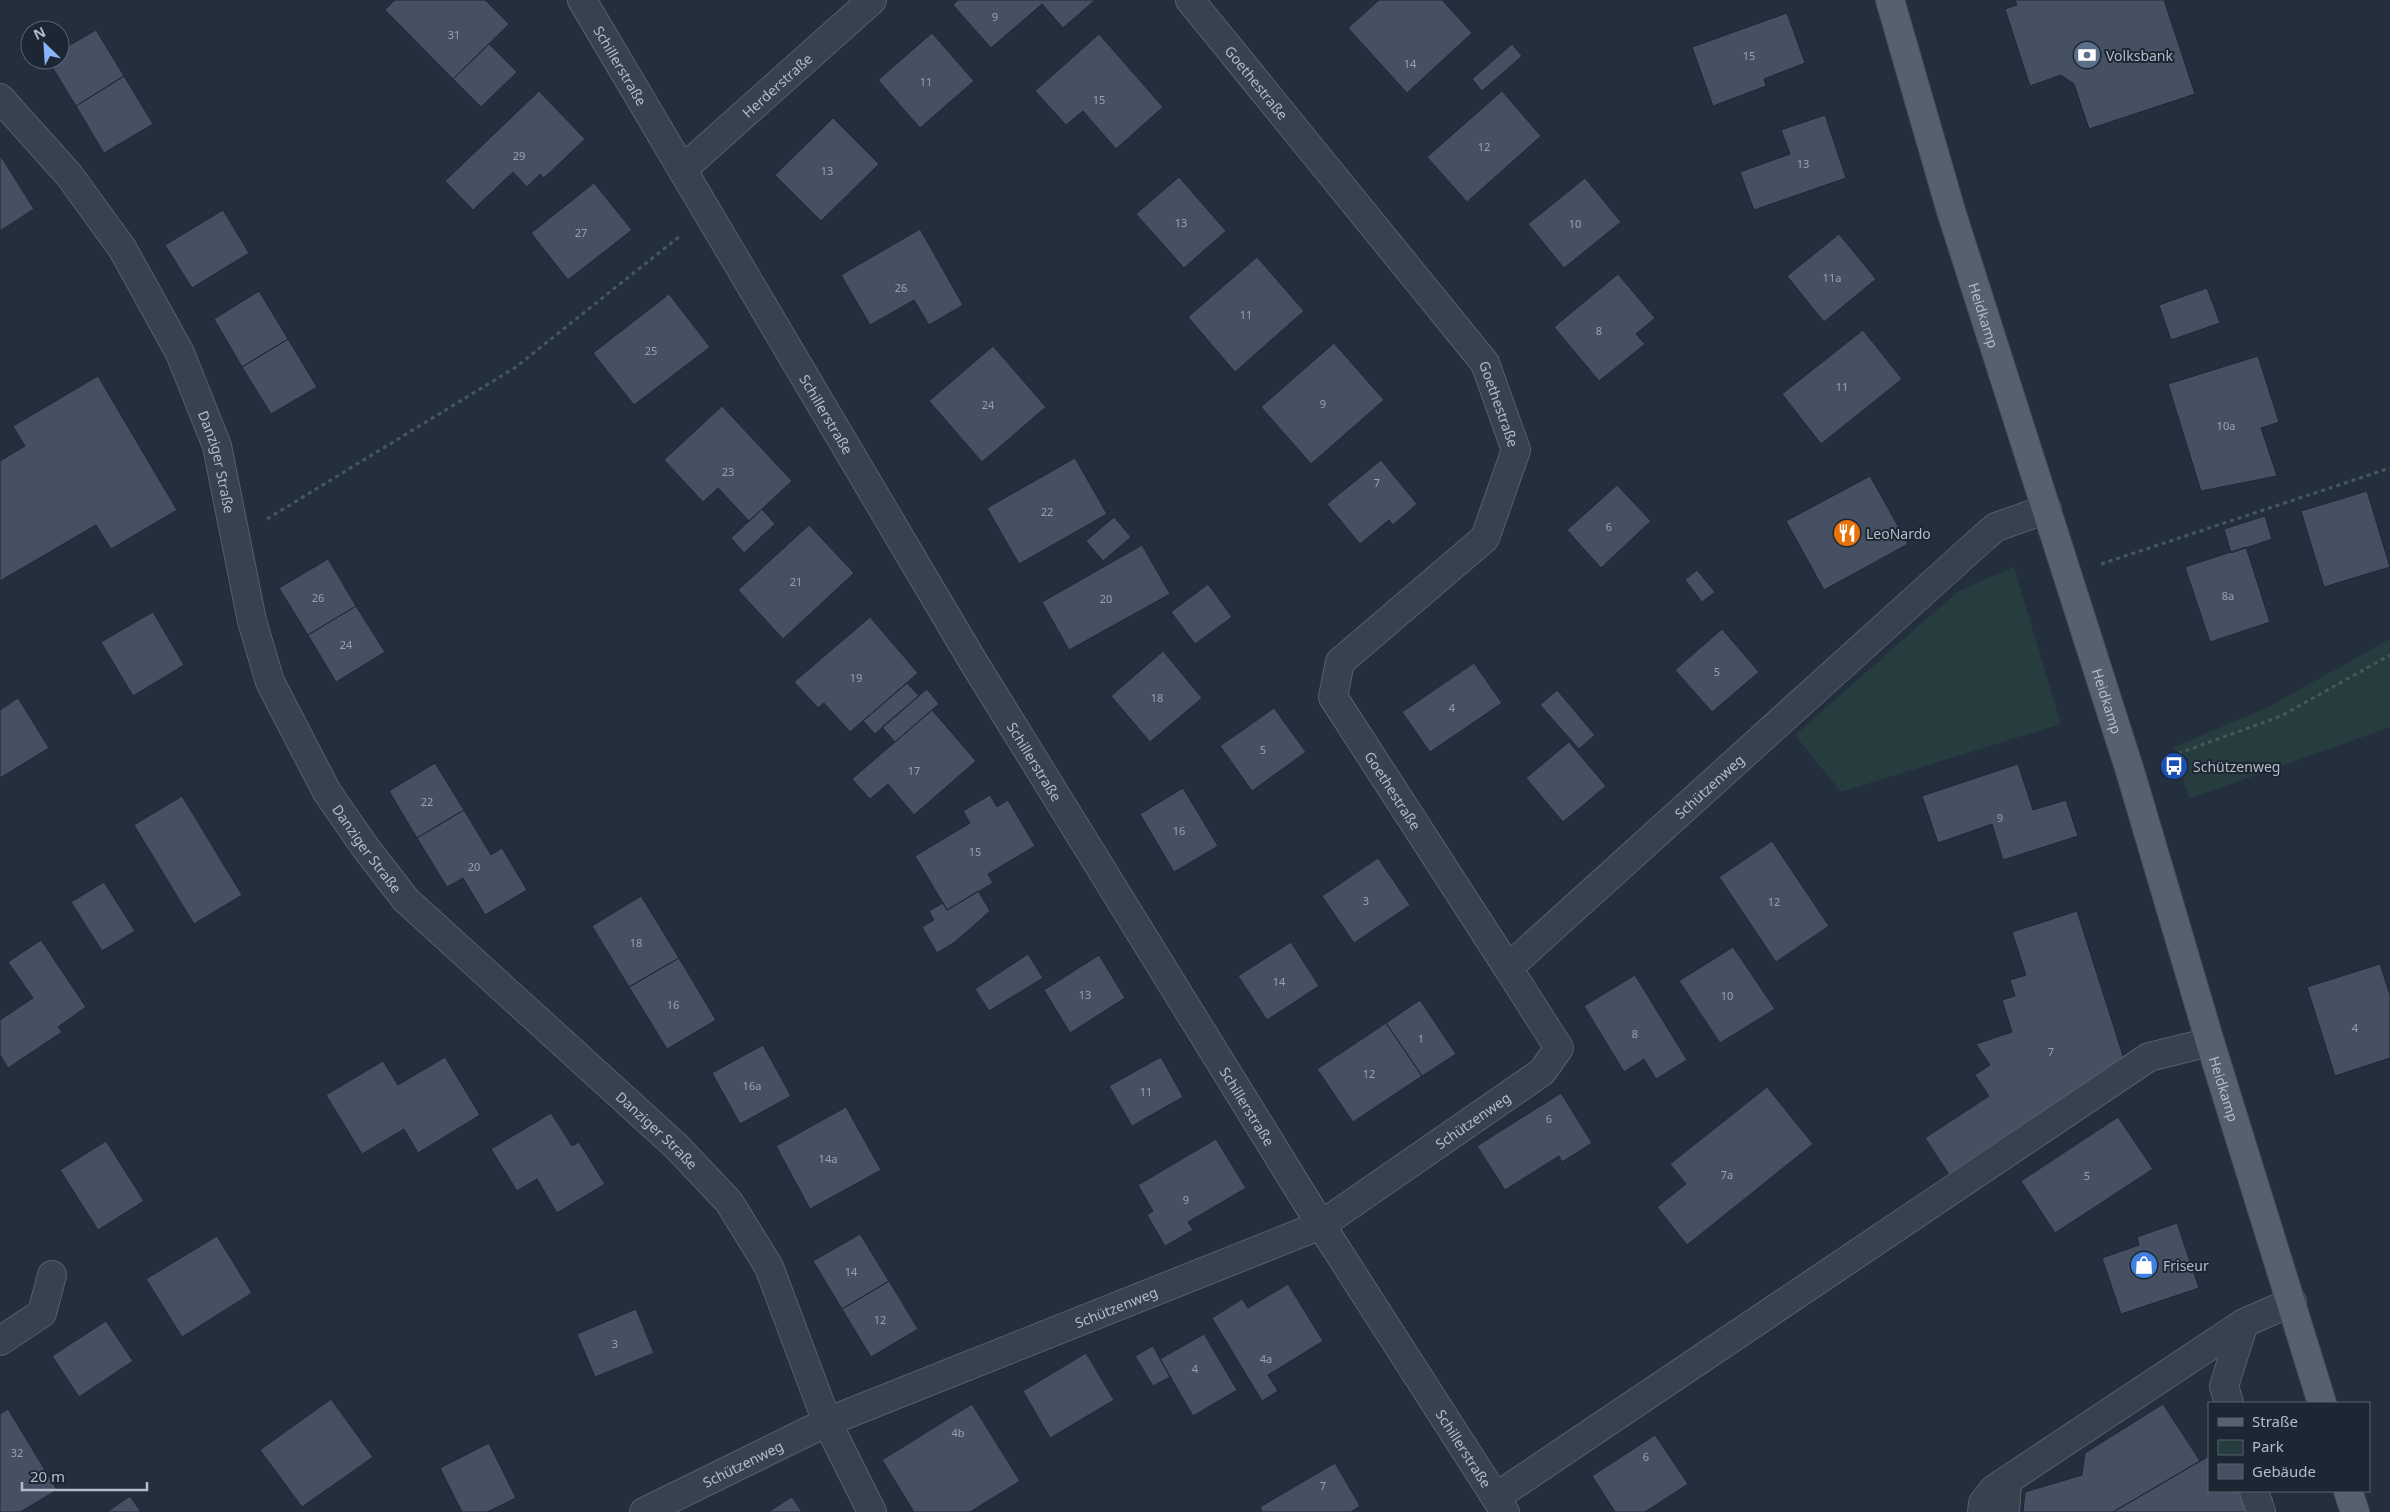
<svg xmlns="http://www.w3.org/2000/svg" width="2390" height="1512" font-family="'Noto Sans',sans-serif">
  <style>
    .green { fill: #263c3f }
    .building { fill: #455162; stroke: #1f2835 }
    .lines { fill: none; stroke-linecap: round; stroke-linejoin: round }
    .minor-casing { stroke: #565f6c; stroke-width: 30 }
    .major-casing { stroke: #414a57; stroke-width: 30 }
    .path { stroke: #44595c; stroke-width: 3; stroke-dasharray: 4 4; stroke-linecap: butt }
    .minor { stroke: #38414e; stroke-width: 28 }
    .major { stroke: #56606e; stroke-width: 28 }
    .labels { text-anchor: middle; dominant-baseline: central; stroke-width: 4; stroke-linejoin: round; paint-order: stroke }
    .number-label { font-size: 11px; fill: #98a1af }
    .poi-label { font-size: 14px; fill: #b4bcc9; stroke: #1d2633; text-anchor: start }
    .street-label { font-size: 14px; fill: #b4bcc9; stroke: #1d2633 }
  </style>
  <rect width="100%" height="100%" fill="#242f3e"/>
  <!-- green -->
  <path class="green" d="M2014,567L2061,724L1841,792L1795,735L1957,592Z
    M2390,639V727L2189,799L2174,747L2268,707Z"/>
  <!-- building -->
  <path class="building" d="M395,0H485L509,24L453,79L385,10Z
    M958,0H1095L1063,28L1042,4L991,48L953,5Z
    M1379,0H1442L1472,33L1407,93L1348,28Z
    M2015,0H2164L2195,94L2089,129L2074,84L2061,75L2030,86L2005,9L2017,5Z
    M1787,13L1805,63L1764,79L1766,86L1713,106L1692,47Z
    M96,30L124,76L76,106L48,60H60V51Z
    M932,33L974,81L920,128L878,80Z
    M1099,34L1163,107L1116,149L1083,111L1066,125L1035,91Z
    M489,44L517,72L481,107L453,79Z
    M1512,44L1522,56L1482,91L1472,79Z
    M124,76L153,124L104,153L76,106Z
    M539,91L585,139L544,178L540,174L527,187L513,172L473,210L445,181Z
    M1502,91L1541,136L1467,202L1427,157Z
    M1825,115L1846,178L1754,210L1740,172L1790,154L1781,130Z
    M833,118L879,164L821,221L775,175Z
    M0,155L34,209L0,231Z
    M1179,177L1226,231L1184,268L1136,214Z
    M1585,178L1621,222L1564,268L1528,224Z
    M594,183L632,230L568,280L531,233Z
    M223,210L249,253L192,288L165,245Z
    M920,229L963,305L929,325L914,300L870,325L841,275Z
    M1839,234L1876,279L1824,322L1787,276Z
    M1257,257L1304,311L1235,372L1188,317Z
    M1618,274L1655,318L1636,334L1645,344L1599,381L1554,327Z
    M2207,288L2220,323L2171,340L2159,305Z
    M259,291L288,339L242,367L214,319Z
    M669,294L710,347L634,405L593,353Z
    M1863,330L1902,379L1821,444L1782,394Z
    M288,339L317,387L271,414L242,367Z
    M1334,343L1384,400L1311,464L1261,407Z
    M993,346L1046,407L982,462L929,401Z
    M2258,356L2279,422L2261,428L2277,476L2201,491L2168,384Z
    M98,376L177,510L111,549L96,525L0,581V461L25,446L13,426Z
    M722,406L792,481L749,521L718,488L703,502L664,460Z
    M1075,458L1107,514L1019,564L987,508Z
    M1381,460L1417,504L1393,525L1389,520L1360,544L1327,504Z
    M1870,476L1908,544L1824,590L1786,521Z
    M1617,485L1651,521L1601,568L1567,530Z
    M2367,491L2390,567L2324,587L2301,511Z
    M762,509L775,524L744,553L731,538Z
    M2265,516L2272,539L2231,553L2224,529Z
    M1114,517L1131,537L1103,561L1086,541Z
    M809,525L854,573L783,639L738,590Z
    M1142,545L1170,594L1069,650L1042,602Z
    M2246,547L2270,622L2210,642L2185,567Z
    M328,559L356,606L308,635L279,588Z
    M1697,570L1715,592L1702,602L1685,580Z
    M1208,584L1232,617L1195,644L1171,612Z
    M356,606L385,652L336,682L308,635Z
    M153,612L184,665L133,696L101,642Z
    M870,617L918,673L850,732L824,703L818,708L794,682Z
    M1722,629L1759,672L1712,712L1675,670Z
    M1163,651L1202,698L1150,742L1111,696Z
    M1474,663L1502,703L1430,752L1402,712Z
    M907,683L919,696L875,734L863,721Z
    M927,689L939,704L895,742L882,727Z
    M1557,690L1595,735L1579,749L1540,705Z
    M18,698L49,748L0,778V710Z
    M1274,708L1306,752L1252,791L1220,746Z
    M932,710L976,761L914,815L888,784L870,799L852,779Z
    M1569,742L1606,786L1563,822L1526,778Z
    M435,763L464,810L417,838L389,791Z
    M2018,764L2033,810L2066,800L2078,836L2003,860L1992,824L1938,843L1922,796Z
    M1183,788L1218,846L1174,872L1140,814Z
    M990,795L997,807L1008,800L1035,846L988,874L993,883L947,910L915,856L970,823L963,811Z
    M182,796L242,895L194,924L134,825Z
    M464,810L491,855L502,848L527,890L485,915L463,878L447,887L417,838Z
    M1772,841L1829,926L1776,962L1719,877Z
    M1378,858L1410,905L1354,943L1322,896Z
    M104,882L135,931L102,951L71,902Z
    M978,891L990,911L955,942L937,953L922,927L934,920L929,911L943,903L947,910Z
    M641,896L679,958L629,987L592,926Z
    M2077,911L2124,1059L1954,1182L1925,1138L1989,1096L1975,1075L1990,1065L1976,1044L2012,1032L2002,1000L2015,996L2010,980L2026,975L2012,932Z
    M41,940L86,1007L58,1027L62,1032L8,1068L0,1055V1020L33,998L8,962Z
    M1291,942L1319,986L1267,1020L1238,976Z
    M1733,947L1775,1009L1720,1043L1679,981Z
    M1028,954L1043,978L989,1011L975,989Z
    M1099,955L1125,998L1070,1033L1044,990Z
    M679,958L716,1020L667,1049L629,987Z
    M2380,964L2390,995V1058L2335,1076L2307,987Z
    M1635,975L1687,1060L1656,1079L1644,1059L1624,1072L1584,1006Z
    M1420,1000L1456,1054L1422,1076L1386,1023Z
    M1386,1023L1422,1076L1353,1122L1317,1069Z
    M763,1045L791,1096L740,1124L712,1073Z
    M445,1057L480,1115L418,1153L404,1129L362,1154L326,1095L383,1061L398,1085Z
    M1161,1057L1183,1097L1132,1126L1109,1086Z
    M1767,1087L1813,1144L1687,1245L1657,1207L1686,1184L1670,1164Z
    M1561,1093L1592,1143L1562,1162L1559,1156L1505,1190L1477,1146Z
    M846,1107L881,1170L810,1209L776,1146Z
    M551,1113L572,1146L579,1142L605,1184L557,1213L537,1179L517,1191L491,1149Z
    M2118,1117L2153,1169L2055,1233L2021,1181Z
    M1216,1139L1246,1188L1188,1222L1193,1230L1165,1246L1147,1215L1153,1211L1138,1185Z
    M106,1141L144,1201L98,1230L60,1170Z
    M2177,1223L2199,1288L2121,1314L2102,1258L2139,1245L2137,1237Z
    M860,1234L889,1281L842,1309L813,1261Z
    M217,1236L252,1293L182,1337L146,1279Z
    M889,1281L918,1329L871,1357L842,1309Z
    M1288,1284L1323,1341L1268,1375L1278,1391L1262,1401L1212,1318L1242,1299L1248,1308Z
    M636,1309L654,1353L595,1377L577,1334Z
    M106,1321L133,1361L79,1397L52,1356Z
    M1204,1334L1237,1390L1193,1416L1160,1359Z
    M1153,1346L1170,1377L1153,1386L1135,1356Z
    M1086,1353L1114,1400L1050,1438L1023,1391Z
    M331,1399L373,1457L302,1507L260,1450Z
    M972,1404L1020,1481L970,1512H914L882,1460Z
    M2163,1404L2200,1461L2113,1512H2023L2025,1492L2082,1475L2085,1453Z
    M8,1409L57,1490L20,1512H0V1414Z
    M1655,1435L1688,1484L1645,1512H1615L1592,1476Z
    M489,1443L516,1498L487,1512H462L440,1468Z
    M2209,1456V1491H2268L2273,1497L2275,1512H2113Z
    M1335,1463L1360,1506L1351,1512H1262L1260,1507Z
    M130,1496L141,1512H107Z
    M792,1497L802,1512H768Z"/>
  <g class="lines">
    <defs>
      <g id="minor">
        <path id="s1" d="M582,0L971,658L1321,1225L1505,1512"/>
        <path id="s2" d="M1190,0L1485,363L1516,450L1485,538L1340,662L1333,697L1508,968"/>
        <path id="s3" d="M0,98L69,175L122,248L180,353L217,446L252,621L270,682L327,792L365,847L406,900L676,1146L729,1202L769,1267L827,1422L872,1512"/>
        <path id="s4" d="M683,169L872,0"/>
        <path d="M0,1341L42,1313L52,1275"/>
        <path d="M2229,1403L2224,1386L2244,1323"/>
        <path d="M2254,1491L2261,1512"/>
        <path d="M1496,1497L2149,1057L2210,1042"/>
        <path id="s5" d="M644,1512L827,1422L1321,1225L1542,1072L1559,1048L1508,968L1983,538L1996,527L2047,509"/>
        <path d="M1982,1512L1983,1503L1994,1489L2244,1323L2292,1302"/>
        <path d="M2005,1512L2007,1481"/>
      </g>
      <g id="major">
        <path id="s6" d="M1890,0L1951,211L2130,771L2210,1042L2322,1403"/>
        <path d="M2348,1491L2355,1512"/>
      </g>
    </defs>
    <!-- minor casing -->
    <use href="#minor" class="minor-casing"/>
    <!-- major casing -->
    <use href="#major" class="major-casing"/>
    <!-- path -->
    <path class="path" d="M267,519L516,367L680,236
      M2101,564L2390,468
      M2163,759L2281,716L2390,655"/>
    <!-- minor -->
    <use href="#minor" class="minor"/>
    <!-- major -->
    <use href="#major" class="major"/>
  </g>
  <!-- icons -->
  <defs>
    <symbol id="bank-disc" viewBox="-11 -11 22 22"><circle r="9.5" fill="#5c6f8a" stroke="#1d2633"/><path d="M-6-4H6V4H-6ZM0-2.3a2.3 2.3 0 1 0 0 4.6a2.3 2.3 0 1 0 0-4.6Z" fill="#fff"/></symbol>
    <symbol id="restaurant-disc" viewBox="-11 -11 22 22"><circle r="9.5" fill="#e8710a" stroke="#1d2633"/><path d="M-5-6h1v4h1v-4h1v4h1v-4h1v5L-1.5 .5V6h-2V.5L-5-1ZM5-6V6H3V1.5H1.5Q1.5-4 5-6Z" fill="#fff"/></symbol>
    <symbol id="bus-disc" viewBox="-11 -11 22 22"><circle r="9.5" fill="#1a4fb4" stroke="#1d2633"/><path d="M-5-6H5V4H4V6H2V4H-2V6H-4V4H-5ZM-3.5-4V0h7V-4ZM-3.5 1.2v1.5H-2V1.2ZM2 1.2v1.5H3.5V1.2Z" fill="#fff"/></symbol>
    <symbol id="shop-disc" viewBox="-11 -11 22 22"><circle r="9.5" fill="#3f7fe0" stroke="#1d2633"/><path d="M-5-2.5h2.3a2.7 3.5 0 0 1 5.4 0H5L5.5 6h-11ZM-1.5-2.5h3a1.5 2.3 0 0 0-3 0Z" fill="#fff"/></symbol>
  </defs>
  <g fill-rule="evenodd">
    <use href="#bank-disc" x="2071" y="39" width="32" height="32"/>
    <use href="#restaurant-disc" x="1831" y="517" width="32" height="32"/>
    <use href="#bus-disc" x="2158" y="750" width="32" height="32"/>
    <use href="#shop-disc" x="2128" y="1249" width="32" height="32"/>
  </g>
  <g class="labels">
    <!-- number labels -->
    <g class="number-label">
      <text x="995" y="16">9</text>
      <text x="454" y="34">31</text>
      <text x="1749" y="55">15</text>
      <text x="1410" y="63">14</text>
      <text x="926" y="81">11</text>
      <text x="1099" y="99">15</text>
      <text x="1484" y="146">12</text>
      <text x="519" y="155">29</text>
      <text x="1803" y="163">13</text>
      <text x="827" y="170">13</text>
      <text x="1181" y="222">13</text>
      <text x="1575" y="223">10</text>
      <text x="581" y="232">27</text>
      <text x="1832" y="277">11a</text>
      <text x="901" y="287">26</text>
      <text x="1246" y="314">11</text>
      <text x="1599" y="330">8</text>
      <text x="651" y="350">25</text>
      <text x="1842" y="386">11</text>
      <text x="1323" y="403">9</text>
      <text x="988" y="404">24</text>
      <text x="2226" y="425">10a</text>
      <text x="728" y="471">23</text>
      <text x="1377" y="482">7</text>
      <text x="1047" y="511">22</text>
      <text x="1609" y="526">6</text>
      <text x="796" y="581">21</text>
      <text x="2228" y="595">8a</text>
      <text x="318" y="597">26</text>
      <text x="1106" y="598">20</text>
      <text x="346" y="644">24</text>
      <text x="1717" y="671">5</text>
      <text x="856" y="677">19</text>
      <text x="1157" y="697">18</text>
      <text x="1452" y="707">4</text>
      <text x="1263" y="749">5</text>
      <text x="914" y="770">17</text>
      <text x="427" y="801">22</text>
      <text x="2000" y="817">9</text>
      <text x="1179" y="830">16</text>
      <text x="975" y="851">15</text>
      <text x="474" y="866">20</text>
      <text x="1366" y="900">3</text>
      <text x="1774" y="901">12</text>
      <text x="636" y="942">18</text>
      <text x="1279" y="981">14</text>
      <text x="1085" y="994">13</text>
      <text x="1727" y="995">10</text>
      <text x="673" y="1004">16</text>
      <text x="2355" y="1027">4</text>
      <text x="1635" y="1033">8</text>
      <text x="1421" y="1038">1</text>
      <text x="2051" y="1051">7</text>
      <text x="1369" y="1073">12</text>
      <text x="752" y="1085">16a</text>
      <text x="1146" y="1091">11</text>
      <text x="1549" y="1118">6</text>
      <text x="828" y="1158">14a</text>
      <text x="1727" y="1174">7a</text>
      <text x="2087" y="1175">5</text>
      <text x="1186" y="1199">9</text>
      <text x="851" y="1271">14</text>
      <text x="880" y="1319">12</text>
      <text x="615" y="1343">3</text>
      <text x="1266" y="1358">4a</text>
      <text x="1195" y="1368">4</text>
      <text x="958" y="1432">4b</text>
      <text x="17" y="1452">32</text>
      <text x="1646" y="1456">6</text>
      <text x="1323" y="1485">7</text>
    </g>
    <!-- poi labels -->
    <g class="poi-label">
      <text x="2106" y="55">Volksbank</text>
      <text x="1866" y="533">LeoNardo</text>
      <text x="2193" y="766">Schützenweg</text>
      <text x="2163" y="1265">Friseur</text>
    </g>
    <!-- street labels -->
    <g class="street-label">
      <text stroke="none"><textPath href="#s1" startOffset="76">Schillerstraße</textPath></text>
      <text stroke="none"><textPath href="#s2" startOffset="106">Goethestraße</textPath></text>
      <text stroke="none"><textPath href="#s4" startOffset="126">Herderstraße</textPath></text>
      <text stroke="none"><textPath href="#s6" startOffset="329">Heidkamp</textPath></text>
      <text stroke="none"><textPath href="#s2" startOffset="511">Goethestraße</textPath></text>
      <text stroke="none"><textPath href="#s1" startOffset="481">Schillerstraße</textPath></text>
      <text stroke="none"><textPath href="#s3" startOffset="429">Danziger Straße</textPath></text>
      <text stroke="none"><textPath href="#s6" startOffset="734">Heidkamp</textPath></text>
      <text stroke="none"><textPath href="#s1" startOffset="886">Schillerstraße</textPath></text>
      <text stroke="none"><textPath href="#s5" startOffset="1400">Schützenweg</textPath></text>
      <text stroke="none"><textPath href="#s2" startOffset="991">Goethestraße</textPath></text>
      <text stroke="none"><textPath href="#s3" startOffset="849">Danziger Straße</textPath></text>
      <text stroke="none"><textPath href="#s6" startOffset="1139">Heidkamp</textPath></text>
      <text stroke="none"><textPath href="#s1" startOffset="1291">Schillerstraße</textPath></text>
      <text stroke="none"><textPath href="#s5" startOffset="920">Schützenweg</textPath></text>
      <text stroke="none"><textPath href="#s3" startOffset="1254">Danziger Straße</textPath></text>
      <text stroke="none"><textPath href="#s5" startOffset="515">Schützenweg</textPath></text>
      <text stroke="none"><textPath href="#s1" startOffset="1696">Schillerstraße</textPath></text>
      <text stroke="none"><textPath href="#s5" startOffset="110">Schützenweg</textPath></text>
    </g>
  </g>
  <!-- legend -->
  <rect x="2208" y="1402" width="162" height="90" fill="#1d2633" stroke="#59626f"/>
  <rect x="2218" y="1418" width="25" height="8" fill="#56606e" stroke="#59626f"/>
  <text x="2252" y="1427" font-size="15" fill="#b4bcc9">Straße</text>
  <rect x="2218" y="1440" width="25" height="15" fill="#263c3f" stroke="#59626f"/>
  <text x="2252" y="1452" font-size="15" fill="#b4bcc9">Park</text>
  <rect x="2218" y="1464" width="25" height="15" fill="#455162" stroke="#59626f"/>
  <text x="2252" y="1477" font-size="15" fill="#b4bcc9">Gebäude</text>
  <!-- north arrow -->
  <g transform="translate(45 45) rotate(335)"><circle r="24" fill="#1d2633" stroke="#59626f"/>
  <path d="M0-4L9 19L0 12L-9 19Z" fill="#8ab4f8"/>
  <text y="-8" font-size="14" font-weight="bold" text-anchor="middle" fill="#b4bcc9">N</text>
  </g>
  <!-- scale -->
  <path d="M22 1482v8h125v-8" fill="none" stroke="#b4bcc9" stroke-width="2.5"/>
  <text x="30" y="1482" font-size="15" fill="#b4bcc9" stroke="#1d2633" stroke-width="4" paint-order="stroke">20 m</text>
</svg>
